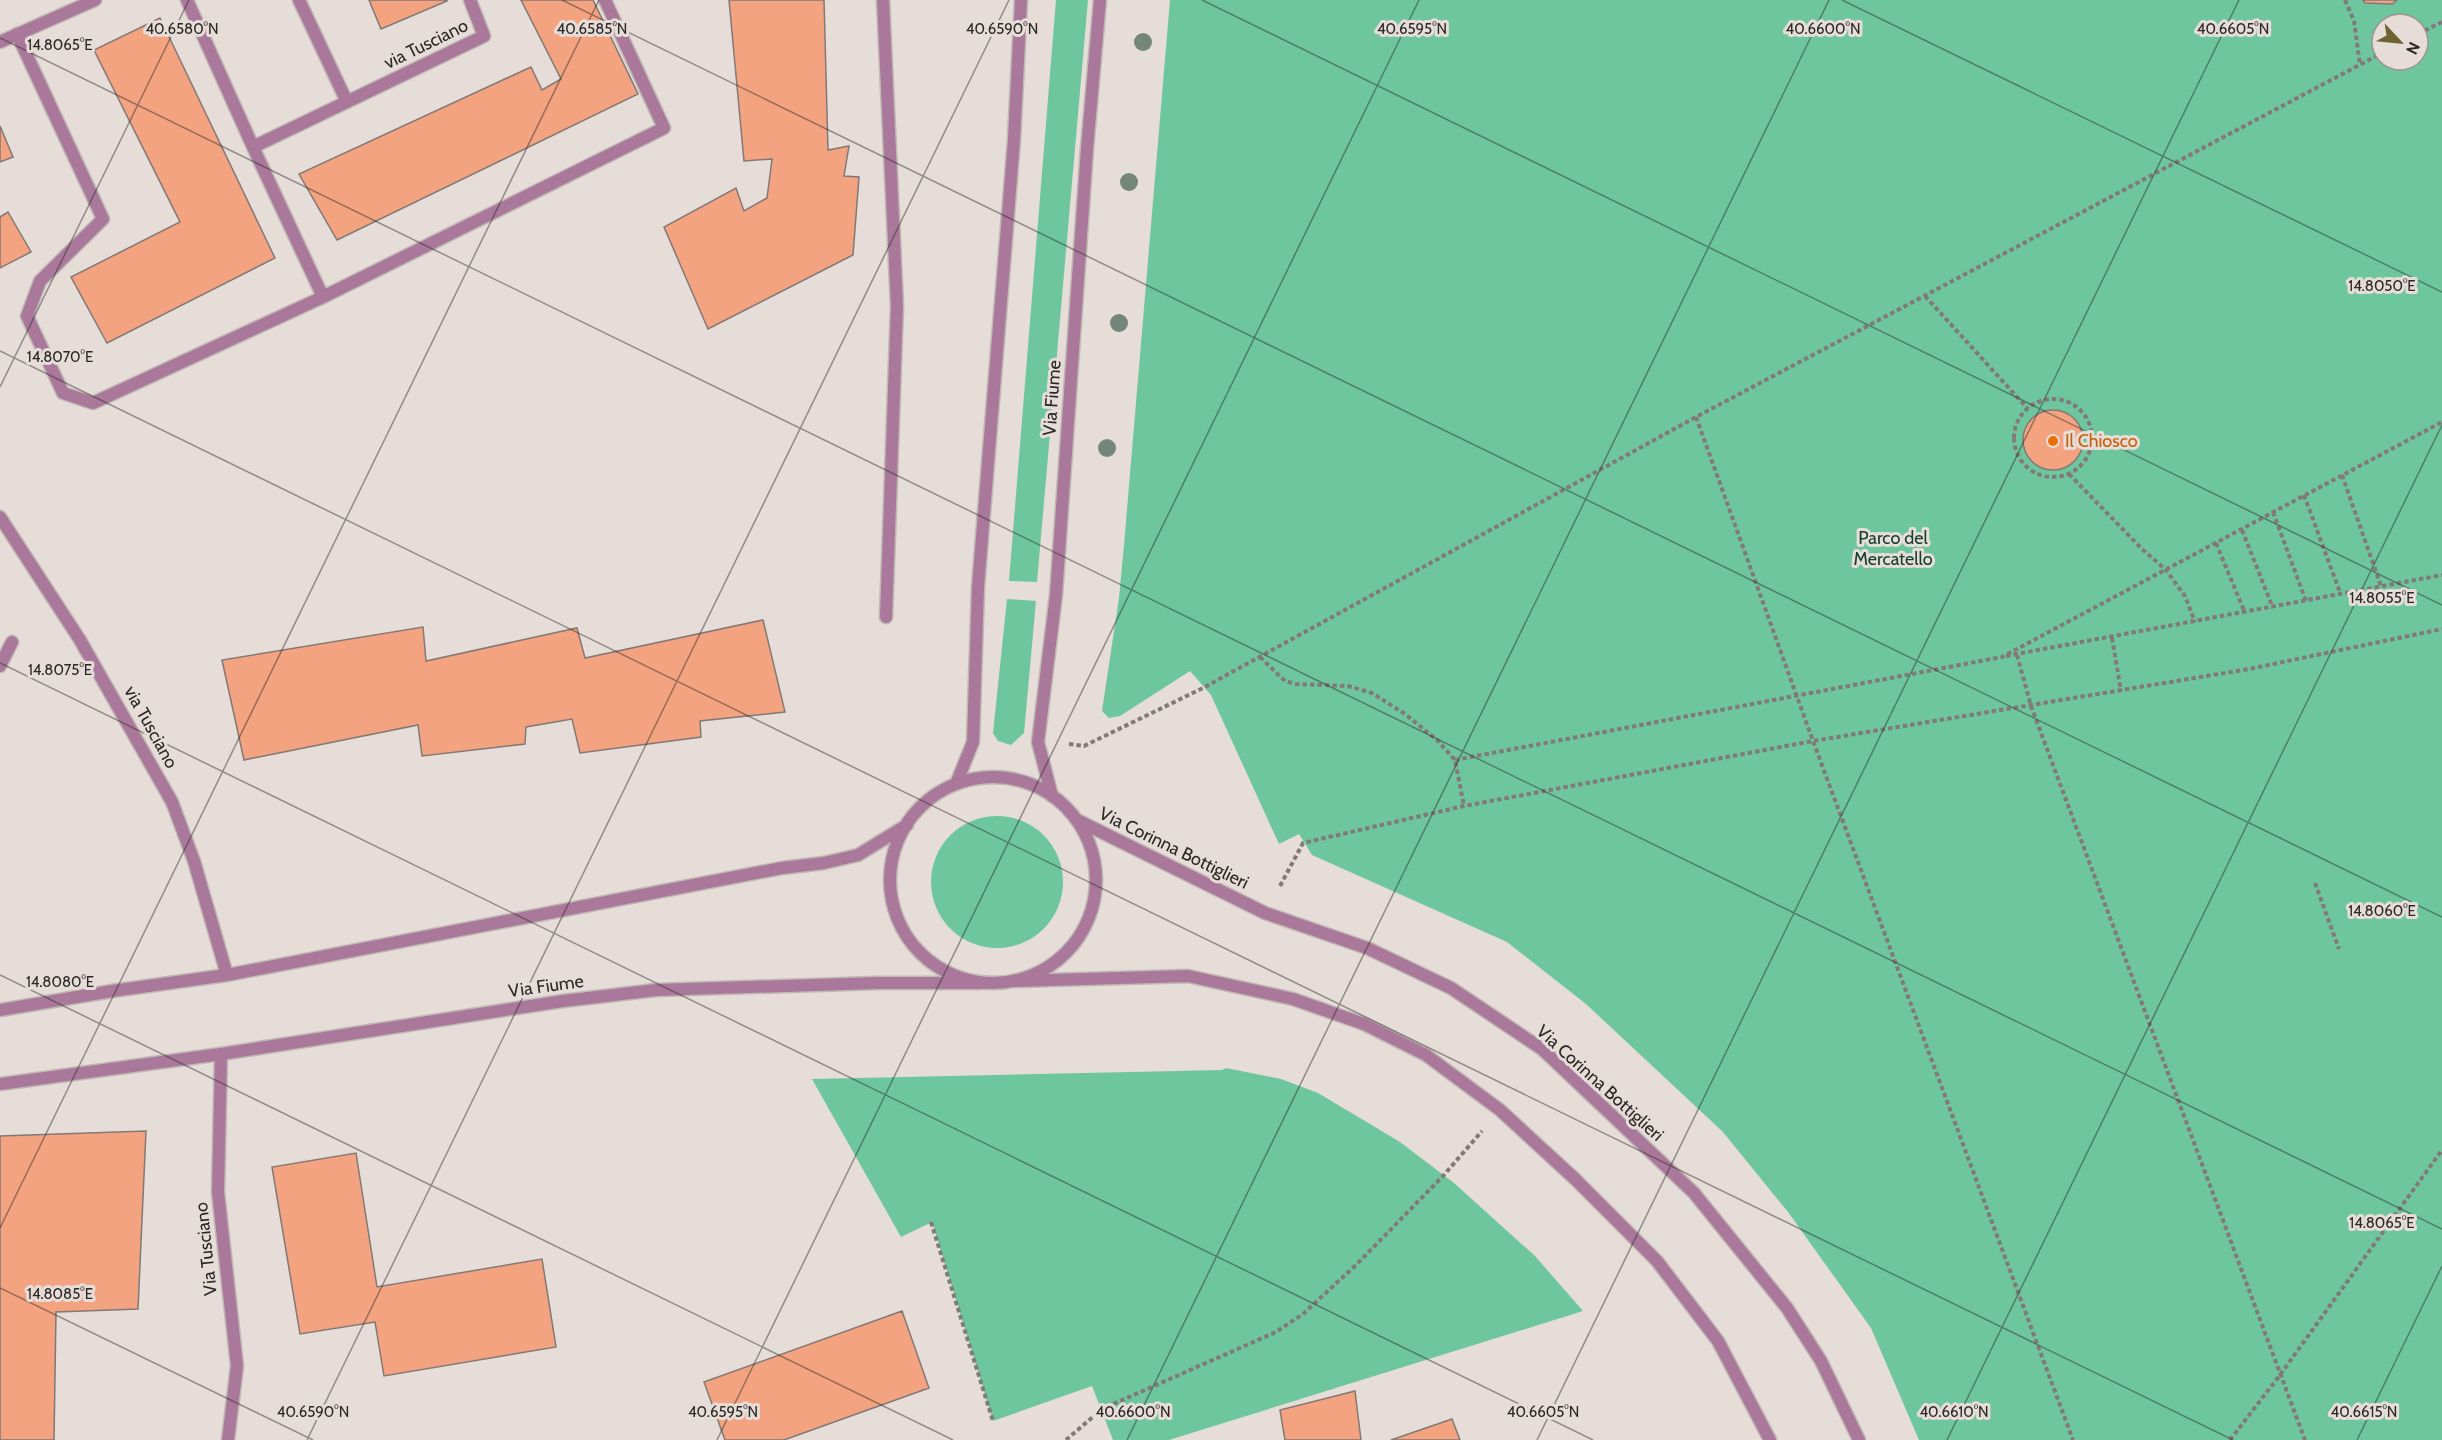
<svg xmlns="http://www.w3.org/2000/svg" width="2442" height="1440" font-family="Cabin,sans-serif">
  <style>
    .green { fill: #6ec69f; fill-rule: evenodd }
    .building { fill: #f4a380; stroke: #827875; stroke-width: 1.5 }
    .lines { fill: none; stroke-linecap: round; stroke-linejoin: round }
    .street-casing { stroke: #c1b8b4; stroke-width: 15 }
    .path { stroke: #817a78; stroke-width: 4; stroke-dasharray: 4.5 3; stroke-linecap: butt }
    .street { stroke: #a9789a; stroke-width: 12 }
    .tree { fill: #74867b }
    .ticks { fill: none; stroke: #2b2826; stroke-width: 1.5; stroke-opacity: 0.45 }
    .food-dot { fill: #e8710a; stroke: #e6dcd8; stroke-width: 2 }
    .labels { text-anchor: middle; dominant-baseline: central; stroke-width: 6; stroke-linejoin: round; paint-order: stroke }
    .street-label { font-size: 18px; fill: #2b2826; stroke: #e6dcd8 }
    .food-label { font-size: 18px; fill: #c56008; stroke: #e6dcd8; text-anchor: start }
    .park-label { font-size: 18px; fill: #17402f; stroke: #e6dcd8 }
    .ticks-label { font-size: 15px; text-anchor: middle; fill: #2b2826; stroke: #e6dcd8; stroke-width: 6; stroke-linejoin: round; paint-order: stroke }
  </style>
  <rect width="100%" height="100%" fill="#e6dcd8"/>
  <!-- green -->
  <path class="green" d="M1056,0H1088L1037,582L1009,581Z
    M1170,0H2442V1440H1919L1871,1328L1788,1212L1723,1132L1586,1004L1507,942L1312,855L1299,834L1279,844L1211,695L1190,671L1120,716L1109,718L1102,711L1119,598L1124,545ZM2382,24H2418V60H2382Z
    M1007,599L1036,601L1024,733L1011,745L998,741L993,733Z
    M931 882a66 66 0 1 1 132 0a66 66 0 1 1-132 0Z
    M1226,1068L1281,1079L1318,1093L1400,1142L1454,1183L1535,1256L1583,1311L1169,1440H1113L1092,1386L993,1421L932,1222L901,1237L812,1079L1222,1070Z"/>
  <!-- building -->
  <path class="building" d="M369,0H447V1L381,29Z
    M521,0H593L638,94L337,240L299,174L531,67L542,90L561,79Z
    M729,0H824L828,150L849,146L844,176L859,177L853,255L708,329L664,227L736,188L744,211L767,198L772,159L744,161Z
    M2363,0H2397L2392,4L2365,3Z
    M160,18L275,258L107,343L71,277L180,222L94,50Z
    M0,126L13,157L0,162Z
    M8,212L31,252L0,268V217Z
    M2023 440a30 30 0 1 1 60 0a30 30 0 1 1-60 0Z
    M763,620L785,712L700,721L701,737L580,753L572,719L526,727L525,744L422,756L418,725L244,760L222,660L423,627L426,661L577,628L585,658Z
    M146,1131L138,1309L56,1312L54,1440H0V1136Z
    M356,1153L377,1287L542,1259L556,1347L384,1376L375,1322L300,1334L272,1167Z
    M902,1311L929,1388L784,1440H725L704,1382Z
    M1355,1391L1361,1440H1285L1280,1410Z
    M1452,1419L1460,1440H1391Z"/>
  <g class="lines">
    <defs>
      <path id="street" d="M187,0L253,147L484,36L470,0
        M299,0L347,102
        M883,0L897,306L886,617
        M17,34L103,219L40,281L27,316L63,393L93,403L323,297L664,128L605,0
        M0,42L95,0
        M253,147L323,297
        M0,517L80,640L172,802L194,861L227,975
        M0,666L12,642
        M890 880a103 103 0 1 1 206 0a103 103 0 1 1-206 0Z
        M956,784L973,742L978,587L1014,140L1021,0
        M1052,796L1038,742L1056,595L1087,149L1100,0
        M1077,820L1265,913L1367,948L1451,988L1542,1049L1694,1193L1787,1308L1821,1361L1859,1440
        M1014,981L1188,976L1293,999L1364,1024L1426,1055L1500,1110L1575,1179L1657,1261L1718,1341L1770,1440
        M0,1010L112,991L227,975L782,868L824,863L858,855L907,825
        M221,1054L218,1192L237,1366L228,1440
        M0,1084L221,1054L563,1001L656,990L877,983H981"/>
    </defs>
    <!-- street casing -->
    <use href="#street" class="street-casing"/>
    <!-- path -->
    <path class="path" d="M2345,0L2354,21L2360,65
      M2418,34L2442,22
      M1925,296L2028,409
      M2014 438a39 39 0 1 1 78 0a39 39 0 1 1-78 0Z
      M1696,417L1813,741L2073,1440
      M2069,474L2142,549L2166,570L2185,596L2195,622
      M2342,475L2381,586
      M2304,495L2341,595
      M2273,512L2306,601
      M2242,530L2273,608
      M2216,543L2245,613
      M2112,638L2121,691
      M2017,655L2031,706L2305,1440
      M2006,656L2442,575
      M1260,657L1285,681L1296,684L1348,686L1372,693L1405,714L1437,740L1455,760L1464,806
      M1069,744L1084,746L1203,688L1696,417L2382,53
      M1455,760L2002,657L2442,422
      M2315,883L2339,949
      M1280,886L1303,843L1464,806L1813,741L2249,669L2442,629
      M931,1222L993,1421
      M1066,1440L1102,1409L1276,1332L1303,1314L1356,1265L1443,1176L1482,1131
      M2230,1440L2280,1375L2442,1150"/>
    <!-- street -->
    <use href="#street" class="street"/>
  </g>
  <!-- trees -->
  <g class="tree">
    <circle cx="1143" cy="42" r="9"/>
    <circle cx="1129" cy="182" r="9"/>
    <circle cx="1119" cy="323" r="9"/>
    <circle cx="1107" cy="448" r="9"/>
  </g>
  <!-- ticks -->
  <path class="ticks" d="M562,0L2442,917M1202,0L2442,605M1842,0L2442,292M0,38L2442,1229M0,351L2233,1440M0,387L189,0M0,663L1593,1440M0,975L953,1440M0,1228L599,0M0,1288L313,1440M307,1440L1009,0M717,1440L1419,0M1127,1440L1829,0M1537,1440L2239,0M1947,1440L2442,425M2357,1440L2442,1266"/>
  <!-- markers -->
  <circle class="food-dot" cx="2053" cy="441" r="6"/>
  <g class="labels">
    <!-- street labels -->
    <g class="street-label">
      <text transform="translate(426 44) rotate(-26)">via Tusciano</text>
      <text transform="translate(1052 398) rotate(-86)">Via Fiume</text>
      <text transform="translate(151 727) rotate(61)">via Tusciano</text>
      <text transform="translate(1174 848) rotate(26)">Via Corinna Bottiglieri</text>
      <text transform="translate(546 986) rotate(-8)">Via Fiume</text>
      <text transform="translate(1600 1083) rotate(42)">Via Corinna Bottiglieri</text>
      <text transform="translate(206 1249) rotate(-96)">Via Tusciano</text>
    </g>
    <!-- food labels -->
    <g class="food-label">
      <text x="2065" y="441">Il Chiosco</text>
    </g>
    <!-- park labels -->
    <g class="park-label">
      <text x="1893" y="538">Parco del<tspan x="1893" dy="21">Mercatello</tspan></text>
    </g>
  </g>
  <g class="ticks-label">
    <text x="1002" y="34">40.6590°N</text>
    <text x="1412" y="34">40.6595°N</text>
    <text x="1823" y="34">40.6600°N</text>
    <text x="2233" y="34">40.6605°N</text>
    <text x="182" y="34">40.6580°N</text>
    <text x="592" y="34">40.6585°N</text>
    <text x="60" y="50">14.8065°E</text>
    <text x="2382" y="291">14.8050°E</text>
    <text x="60" y="362">14.8070°E</text>
    <text x="2382" y="603">14.8055°E</text>
    <text x="60" y="675">14.8075°E</text>
    <text x="2382" y="916">14.8060°E</text>
    <text x="60" y="987">14.8080°E</text>
    <text x="2382" y="1228">14.8065°E</text>
    <text x="60" y="1299">14.8085°E</text>
    <text x="313" y="1417">40.6590°N</text>
    <text x="723" y="1417">40.6595°N</text>
    <text x="1133" y="1417">40.6600°N</text>
    <text x="1543" y="1417">40.6605°N</text>
    <text x="1954" y="1417">40.6610°N</text>
    <text x="2364" y="1417">40.6615°N</text>
  </g>
  <!-- north arrow -->
  <g transform="translate(2400 42) rotate(116)"><circle r="28" fill="#e6dcd8" stroke="#9b9491" stroke-width="1.5"/>
  <path d="M0-4.5L10 22L0 15L-10 22Z" fill="#6e6330"/>
  <text y="-9" font-size="16" font-weight="bold" text-anchor="middle" fill="#2b2826">N</text>
  </g>
</svg>
